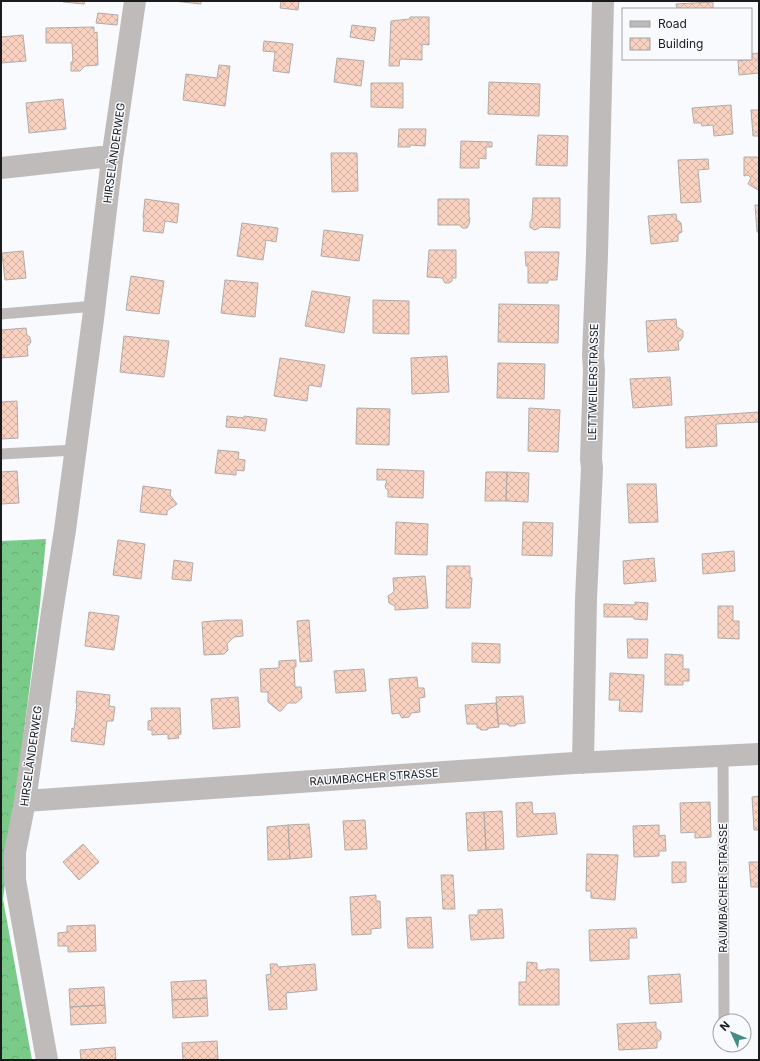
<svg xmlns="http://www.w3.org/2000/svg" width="760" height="1061" font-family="Inter,sans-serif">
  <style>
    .forest { fill: url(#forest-crowns) }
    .building { fill: url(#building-cross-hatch); stroke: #b2aba7 }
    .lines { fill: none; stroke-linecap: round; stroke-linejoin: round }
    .service { stroke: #bfbbba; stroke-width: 11 }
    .minor { stroke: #bfbbba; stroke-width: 22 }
    .labels { text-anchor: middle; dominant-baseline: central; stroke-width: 3; stroke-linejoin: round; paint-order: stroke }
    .street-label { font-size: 11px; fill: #1a1b1d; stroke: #f8fafe }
  </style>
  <defs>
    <pattern id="forest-crowns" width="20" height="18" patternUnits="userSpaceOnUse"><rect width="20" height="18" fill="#7acb89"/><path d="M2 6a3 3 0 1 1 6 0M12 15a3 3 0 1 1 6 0" fill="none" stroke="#69ae76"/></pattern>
    <pattern id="building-cross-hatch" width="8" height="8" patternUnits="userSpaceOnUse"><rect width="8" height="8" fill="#f8d1c1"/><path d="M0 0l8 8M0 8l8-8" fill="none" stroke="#d4b3a5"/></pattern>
  </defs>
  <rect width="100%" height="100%" fill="#f8fafe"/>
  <!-- forest -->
  <path class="forest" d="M46,539L40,604L3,899L32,1060H1V541Z"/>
  <!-- building -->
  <path class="building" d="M64,1H85L84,4L63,2Z
    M173,1H201V4Z
    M281,1H299L298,10L280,8Z
    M713,2V9H677L676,4Z
    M98,13L118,15L117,25L96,23Z
    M410,17H429V45L422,44V60L400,59L399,66H389L391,21L410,19Z
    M352,25L376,28L374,41L350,37Z
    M94,27V33L97,32L98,65L85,66L80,71H71V62H73L72,43H46V28Z
    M23,35L26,61L1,63V37Z
    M264,41L293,44L289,73L273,71L275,52L263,51Z
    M758,53L759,73L739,75L738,61L751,59V54Z
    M337,58L364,61L361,86L334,82Z
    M219,65L230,66L225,106L183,100L186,74L217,78Z
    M489,82L540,84L539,116L488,114Z
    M371,83H403V108L371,107Z
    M63,99L66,129L29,133L26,103Z
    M731,105L733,134L714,136L713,125L702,126L701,123H694L692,108Z
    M751,110H759V136H753Z
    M399,129H426L425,146L410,145V147H398Z
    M538,135L568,136L567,166L536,165Z
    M461,141L492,142V147H486V159L479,158V168H460Z
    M331,153H357L358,191L332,192Z
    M744,157H757L759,159V189L758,190L748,184L751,178L748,175L744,176Z
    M708,159L709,169L698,170L701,202L681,203L678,160Z
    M533,198H560V228L541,227L537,229L534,230L530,227V222L532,219Z
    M145,199L179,204L177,223L165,221L163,233L143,231L144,218H143Z
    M438,199H469V217L470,218L469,224L467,228H462L460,225H438Z
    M755,205H759V232H757Z
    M676,214L677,221H679L681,223L682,232L678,234V241L651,244L648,216Z
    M242,223L278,228L276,242L266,240L263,260L237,256Z
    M324,230L363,235L359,261L321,256Z
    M429,250H456V278H452V281L449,283H445L443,280V278L427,277Z
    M23,251L26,278L5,280L2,253Z
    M525,252H559L557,280H548V283H528V266H526Z
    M131,276L164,281L159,314L126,310Z
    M225,280L258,283L255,317L221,313Z
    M312,291L350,297L344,333L305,326Z
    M373,300L409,301V334L373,333Z
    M499,304L559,305L558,343L498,342Z
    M676,319L677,328H679L683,331V337L680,341H678L679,350L648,352L646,321Z
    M26,328L27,336H29L30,338L31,342L29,345H27L28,356L1,358V330Z
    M124,336L169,341L164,377L120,372Z
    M447,356L449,392L412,394L411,358Z
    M280,358L325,365L321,387L309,385L307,401L274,396Z
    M498,363L545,364L544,399L497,398Z
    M670,377L672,405L633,408L630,379Z
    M17,401L18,438L1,439V402Z
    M357,408L390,409L389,445L356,444Z
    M529,408L560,410L558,452L528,451Z
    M759,412V422L716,424L717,446L686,448L685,417Z
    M227,416L244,418V416L267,419L265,431L243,428L226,427Z
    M218,450L239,452L238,459L245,460L244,471L236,470V475L215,473Z
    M377,469L424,471L423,498L388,497V489H386L385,486L387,480H377Z
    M17,471L19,503L1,504V472Z
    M486,472H507L506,501H485Z
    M507,472L529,473L528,502L506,501Z
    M627,484H656L658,522L629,523Z
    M143,486L171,490L170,495L177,504L167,511V515L140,512Z
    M396,522L428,524L427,555L395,554Z
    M523,522L553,523L552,556L522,555Z
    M118,540L145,544L141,579L113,575Z
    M734,551L735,571L703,574L702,554Z
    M654,558L656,581L624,584L623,561Z
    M174,560L193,563L191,581L172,579Z
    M447,566H470V578H472L470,608H446Z
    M425,576L428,608L395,610V606L389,603L388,596L394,592L393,578Z
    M635,602L648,603L647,620L634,619V617H604V604L635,605Z
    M718,606H733V621H739V639L718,638Z
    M89,612L119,616L114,650L85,646Z
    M225,620H242L243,636L234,637L227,644L228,650L224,654L204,655L202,622Z
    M309,620L312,661L300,662L297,621Z
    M627,639H648L647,658H628Z
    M472,643L500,644V663L472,662Z
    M665,654L683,655V669H689V681H683V685H665Z
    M296,660V667H294L295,687H301L302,698L296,703H288L281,711H279L268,702V692H261L260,669L279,668V661Z
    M364,669L366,691L336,693L334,671Z
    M610,673L644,675L642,712L619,711L620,700H609Z
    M417,677L418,688H424L425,697L419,698L420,712L411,713L409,717L402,718L399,713L392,714L389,679Z
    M77,691L110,695L109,706L115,707L113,721H107L104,745L71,741L72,728L74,729L77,703H76Z
    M523,696L525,723L517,724L515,726H509L507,724H498L496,697Z
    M238,697L240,727L213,729L211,699Z
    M496,703L499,727L489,728L487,730H481L479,728H477V724H467L465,705Z
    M151,708H180L181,734L178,735L179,738L168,739V734L152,735V730H148V721L152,720Z
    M759,796V830H754L752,797Z
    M532,802L533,814L555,813L557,834L517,837L516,803Z
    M710,802L711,837L695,838V832L681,833L680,803Z
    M502,811L504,849L486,850L484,812Z
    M484,812L486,850L468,851L466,813Z
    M365,820L367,849L345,850L343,821Z
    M309,824L312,857L290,859L288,825Z
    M288,825L290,859L268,860L267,827Z
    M659,825V836L665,835L666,851H659V856L634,857L633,826Z
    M83,844L99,862L79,880L63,862Z
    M587,854L618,855L615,900L591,898V891H586Z
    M672,862H686V882L672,883Z
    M749,862H759V887H751Z
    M441,875H453L455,909H443Z
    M376,895V901H380L381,928L371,929V934L352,935L350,897Z
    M502,909L504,938L471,940L469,915H478V910Z
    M431,917L433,948H408L406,918Z
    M95,925L96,951L68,952V946H58V933L67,932V926Z
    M636,928L637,938H629V959L590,961L589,930Z
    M527,962L537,963V970H547L546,969H559V1005H519V982H526Z
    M270,964H277L278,967L315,964L317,990L286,993L287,1009L269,1010L266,975L271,974Z
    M680,974L682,1002L650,1004L648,976Z
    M206,980L207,998L172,1000L171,982Z
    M104,987L105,1005L70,1007L69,989Z
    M207,998L208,1016L173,1018L172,1000Z
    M105,1005L106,1023L71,1025L70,1007Z
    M656,1022V1028L661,1032V1039L657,1042V1048L619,1050L617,1024Z
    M217,1041L218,1059L183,1060L182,1043Z
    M115,1047L116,1060H81L80,1050Z"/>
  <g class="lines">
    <!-- service -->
    <path class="service" d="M1,314L95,306
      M1,454L75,450
      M723,756L724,1020"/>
    <!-- minor -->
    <path class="minor" d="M1,168L101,157L112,159
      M583,763L586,599L592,468L591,459L594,370L593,355L597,255L603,1
      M25,801L574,763L759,754
      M47,1060L15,880V852L25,801L52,612L65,530L93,319L112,159L135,1"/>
  </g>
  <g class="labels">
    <!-- street labels -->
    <g class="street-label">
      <text transform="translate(114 153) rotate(-82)">HIRSELÄNDERWEG</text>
      <text transform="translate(593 382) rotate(-89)">LETTWEILERSTRASSE</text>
      <text transform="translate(31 756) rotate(-82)">HIRSELÄNDERWEG</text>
      <text transform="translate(374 777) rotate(-4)">RAUMBACHER STRASSE</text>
      <text transform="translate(723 888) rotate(-90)">RAUMBACHER STRASSE</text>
    </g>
  </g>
  <!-- border -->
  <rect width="760" height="1061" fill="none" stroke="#1a1b1d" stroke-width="4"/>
  <!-- legend -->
  <rect x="622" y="8" width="130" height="52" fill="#f8fafe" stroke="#9fa1a4"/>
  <rect x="630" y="21" width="20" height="6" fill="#bfbbba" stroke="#9fa1a4"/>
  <text x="658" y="28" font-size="12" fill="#1a1b1d">Road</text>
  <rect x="630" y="38" width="20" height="12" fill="url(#building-cross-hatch)" stroke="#9fa1a4"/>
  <text x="658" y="48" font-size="12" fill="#1a1b1d">Building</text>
  <!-- north arrow -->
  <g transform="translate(732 1033) rotate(314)"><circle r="19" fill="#f8fafe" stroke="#9fa1a4"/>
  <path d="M0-3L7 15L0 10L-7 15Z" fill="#448b86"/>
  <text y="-6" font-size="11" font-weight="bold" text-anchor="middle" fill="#1a1b1d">N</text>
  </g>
</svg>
